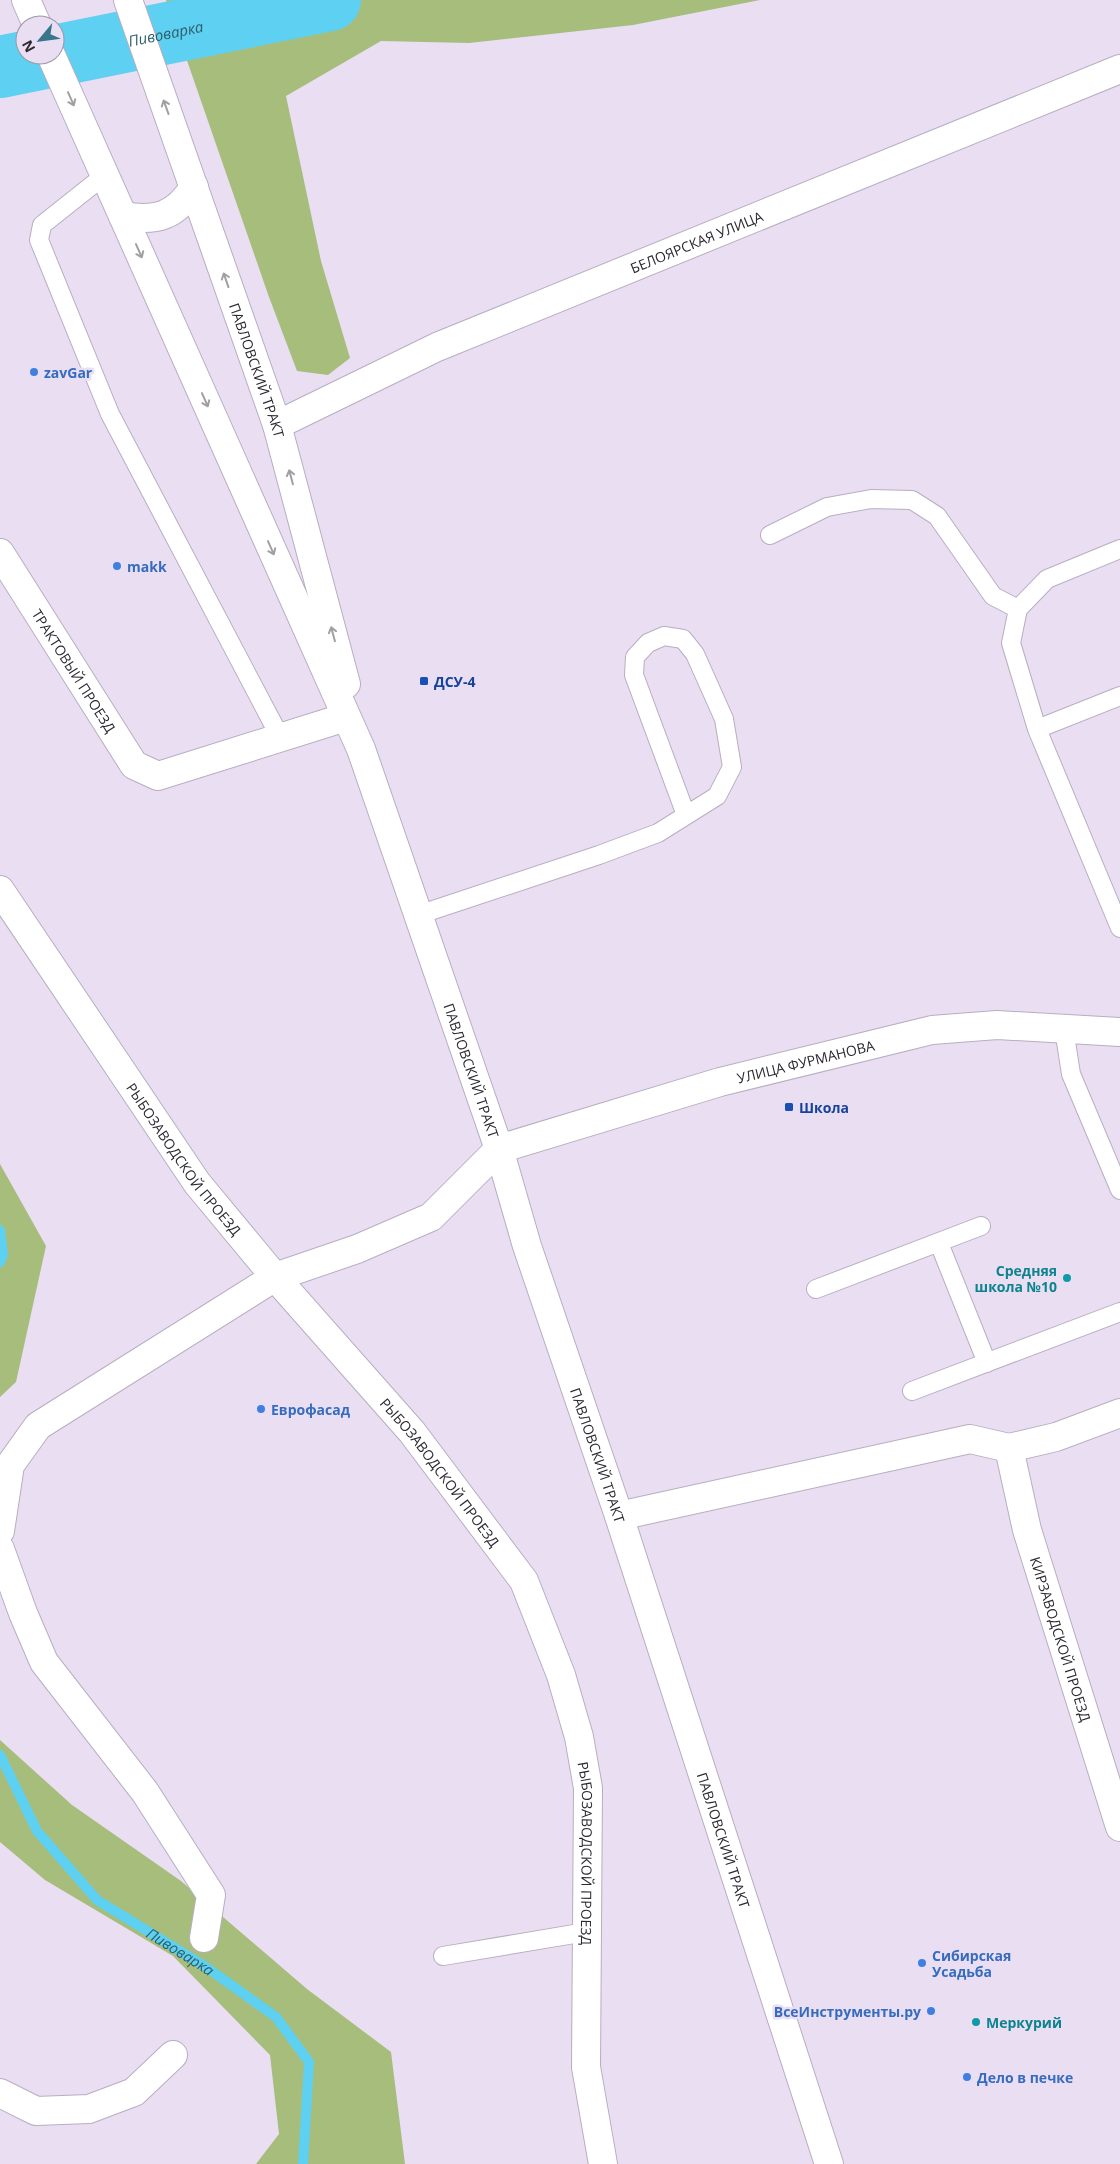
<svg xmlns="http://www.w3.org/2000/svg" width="1120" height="2164" font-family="'Open Sans',sans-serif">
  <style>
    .green { fill: #a7bd7c }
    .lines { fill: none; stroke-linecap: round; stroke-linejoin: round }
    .stream { stroke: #5ed0f1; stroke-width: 10 }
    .river { stroke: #5ed0f1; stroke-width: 62 }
    .service-casing { stroke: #b8adc1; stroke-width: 20 }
    .minor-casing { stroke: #b8adc1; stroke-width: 30 }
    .tertiary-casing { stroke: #b8adc1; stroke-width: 30 }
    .primary-casing { stroke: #b8adc1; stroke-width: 30 }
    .service { stroke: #fff; stroke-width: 18 }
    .minor { stroke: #fff; stroke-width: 28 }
    .tertiary { stroke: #fff; stroke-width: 28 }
    .primary { stroke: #fff; stroke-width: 28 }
    .oneway { stroke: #a09fa2 }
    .shop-dot { fill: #3f7fe0; stroke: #eadef3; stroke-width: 2 }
    .transit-dot { fill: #1a4fb4; stroke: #eadef3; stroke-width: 2 }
    .culture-dot { fill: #0f9aa8; stroke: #eadef3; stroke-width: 2 }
    .labels { text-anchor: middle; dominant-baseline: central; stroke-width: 5; stroke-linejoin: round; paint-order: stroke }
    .street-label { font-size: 14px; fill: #2d2931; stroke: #eadef3 }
    .shop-label { font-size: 14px; font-weight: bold; fill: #366cbe; stroke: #eadef3; text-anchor: start }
    .transit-label { font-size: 14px; font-weight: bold; fill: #164399; stroke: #eadef3; text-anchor: start }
    .culture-label { font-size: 14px; font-weight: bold; fill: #0d838f; stroke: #eadef3; text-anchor: end }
    .water-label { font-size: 15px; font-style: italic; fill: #2e5e6c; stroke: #eadef3 }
  </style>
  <rect width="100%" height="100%" fill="#eadef3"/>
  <!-- green -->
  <path class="green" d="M166,0H760L633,25L469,43L381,41L286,96L321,261L350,358L328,375L297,371L269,297Z
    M0,1164L46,1246L16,1382L0,1397Z
    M0,1740L72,1805L181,1881L307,1989L391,2052L405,2164H256L279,2134L270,2055L173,1956L45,1880L0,1842Z"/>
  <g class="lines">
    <!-- stream -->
    <g class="stream">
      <path d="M0,1230L3,1255L0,1262"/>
      <path id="s1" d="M0,1755L37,1831L97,1900L206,1967L276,2017L309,2062L303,2164"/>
    </g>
    <!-- river -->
    <path class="river" id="s2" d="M0,67L330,0"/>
    <defs>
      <path id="service" d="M105,175L42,225L39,240L110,414L280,737
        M770,535L827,507L871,499L912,500L937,516L993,596L1018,609
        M1120,549L1047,579L1018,609L1011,643L1037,729L1120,928
        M1037,729L1120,696
        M418,915L599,855L658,833L717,796L732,767L724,719L695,654L683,639L664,636L648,643L635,657L634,675L686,815
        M1064,1029L1071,1074L1120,1190
        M939,1243L987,1363
        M816,1289L981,1226
        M912,1391L1120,1312
        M443,1956L586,1932"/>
      <g id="minor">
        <path id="s3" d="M277,425L437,347L1120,69"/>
        <path id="s4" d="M0,553L134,765L158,776L346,717"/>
        <path id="s5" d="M0,890L197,1183L275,1277L412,1432L524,1581L561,1675L579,1737L588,1788L586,2067L603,2164"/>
        <path id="s6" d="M1009,1448L1027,1530L1120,1827"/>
        <path d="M619,1516L970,1439L1009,1448L1056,1437L1120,1413"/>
        <path d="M0,1531L10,1465L38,1426L275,1277L357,1249L431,1217L499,1149"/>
        <path d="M0,1549L23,1613L44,1662L145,1792L211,1895L204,1938"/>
        <path d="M0,2093L36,2111L89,2109L134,2092L173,2055"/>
      </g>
      <g id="tertiary">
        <path id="s7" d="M499,1149L720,1082L932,1030L997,1025L1120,1032"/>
      </g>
      <g id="primary">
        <path d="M26,0L37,25"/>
        <path id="s8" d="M128,0L277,425L346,684"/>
        <path id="s9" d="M51,55L361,749L499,1149L527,1246L619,1516L829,2164"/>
        <path d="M123,216C156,222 176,216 194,187"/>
      </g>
    </defs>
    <!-- service casing -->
    <use href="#service" class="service-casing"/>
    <!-- minor casing -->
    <use href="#minor" class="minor-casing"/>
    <!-- tertiary casing -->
    <use href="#tertiary" class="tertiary-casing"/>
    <!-- primary casing -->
    <use href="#primary" class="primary-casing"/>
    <!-- service -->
    <use href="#service" class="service"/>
    <!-- minor -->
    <use href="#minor" class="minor"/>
    <!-- tertiary -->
    <use href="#tertiary" class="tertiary"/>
    <!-- primary -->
    <use href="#primary" class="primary"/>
  </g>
  <!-- one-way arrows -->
  <defs><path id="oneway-shaft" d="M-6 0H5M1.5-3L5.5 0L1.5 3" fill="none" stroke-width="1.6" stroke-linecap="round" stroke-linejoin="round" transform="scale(1.25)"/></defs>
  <g class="oneway">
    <use href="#oneway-shaft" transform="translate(71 99) rotate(66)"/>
    <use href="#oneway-shaft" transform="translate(166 107) rotate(-110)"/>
    <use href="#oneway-shaft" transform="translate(139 251) rotate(66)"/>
    <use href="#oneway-shaft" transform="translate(226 280) rotate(-109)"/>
    <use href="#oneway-shaft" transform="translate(205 400) rotate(66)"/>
    <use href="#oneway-shaft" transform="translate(291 477) rotate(-105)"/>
    <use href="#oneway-shaft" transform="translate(271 548) rotate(66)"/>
    <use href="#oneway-shaft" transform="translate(333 634) rotate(-105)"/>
  </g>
  <!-- markers -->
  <g class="shop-dot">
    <circle cx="34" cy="372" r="5"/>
    <circle cx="117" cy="566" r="5"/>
    <circle cx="261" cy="1409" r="5"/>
    <circle cx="922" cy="1963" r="5"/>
    <circle cx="931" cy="2011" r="5"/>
    <circle cx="967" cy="2077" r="5"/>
  </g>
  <g class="transit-dot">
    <rect x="419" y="676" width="10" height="10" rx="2.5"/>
    <rect x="784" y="1102" width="10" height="10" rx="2.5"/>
  </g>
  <g class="culture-dot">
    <circle cx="1067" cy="1278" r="5"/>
    <circle cx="976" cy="2022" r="5"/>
  </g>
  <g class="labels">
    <!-- street labels -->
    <g class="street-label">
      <text stroke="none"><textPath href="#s3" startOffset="458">БЕЛОЯРСКАЯ УЛИЦА</textPath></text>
      <text stroke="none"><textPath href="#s8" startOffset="392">ПАВЛОВСКИЙ ТРАКТ</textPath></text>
      <text stroke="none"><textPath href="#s4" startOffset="139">ТРАКТОВЫЙ ПРОЕЗД</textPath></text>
      <text stroke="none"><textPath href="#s7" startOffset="319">УЛИЦА ФУРМАНОВА</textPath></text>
      <text stroke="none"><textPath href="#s9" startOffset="1100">ПАВЛОВСКИЙ ТРАКТ</textPath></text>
      <text stroke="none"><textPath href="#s5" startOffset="326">РЫБОЗАВОДСКОЙ ПРОЕЗД</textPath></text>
      <text stroke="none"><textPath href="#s9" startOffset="1505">ПАВЛОВСКИЙ ТРАКТ</textPath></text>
      <text stroke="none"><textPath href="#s5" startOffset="731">РЫБОЗАВОДСКОЙ ПРОЕЗД</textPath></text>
      <text stroke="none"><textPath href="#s6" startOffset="198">КИРЗАВОДСКОЙ ПРОЕЗД</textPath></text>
      <text stroke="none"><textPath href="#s9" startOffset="1910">ПАВЛОВСКИЙ ТРАКТ</textPath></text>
      <text stroke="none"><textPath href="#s5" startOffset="1151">РЫБОЗАВОДСКОЙ ПРОЕЗД</textPath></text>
    </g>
    <!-- shop labels -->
    <g class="shop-label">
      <text x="44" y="372">zavGar</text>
      <text x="127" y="566">makk</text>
      <text x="271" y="1409">Еврофасад</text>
      <text x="932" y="1955">Сибирская<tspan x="932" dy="16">Усадьба</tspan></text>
      <text x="921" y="2011" text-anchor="end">ВсеИнструменты.ру</text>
      <text x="977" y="2077">Дело в печке</text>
    </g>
    <!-- transit labels -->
    <g class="transit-label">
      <text x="434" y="681">ДСУ-4</text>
      <text x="799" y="1107">Школа</text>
    </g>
    <!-- culture labels -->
    <g class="culture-label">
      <text x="1057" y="1270">Средняя<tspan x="1057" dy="16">школа №10</tspan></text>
      <text x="986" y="2022" text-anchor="start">Меркурий</text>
    </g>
    <!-- water labels -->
    <g class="water-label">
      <text stroke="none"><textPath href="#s2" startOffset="169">Пивоварка</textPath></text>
      <text stroke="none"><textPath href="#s1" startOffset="274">Пивоварка</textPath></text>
    </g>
  </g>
  <!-- north arrow -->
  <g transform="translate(40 40) rotate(241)"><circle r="24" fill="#eadef3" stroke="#9e96a5"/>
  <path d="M0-4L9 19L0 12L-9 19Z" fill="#38768c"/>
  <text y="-8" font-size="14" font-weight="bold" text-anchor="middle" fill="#2d2931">N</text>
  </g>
</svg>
